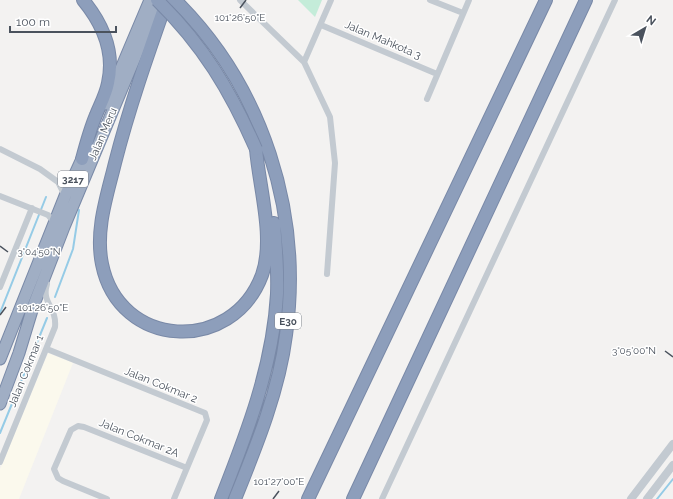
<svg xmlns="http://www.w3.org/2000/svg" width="673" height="499" font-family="Raleway,sans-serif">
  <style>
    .commercial { fill: #fbf9ed }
    .green { fill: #c4ecd9 }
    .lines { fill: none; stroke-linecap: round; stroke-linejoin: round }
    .stream { stroke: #95cbe6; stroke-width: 2 }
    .trunk-casing { stroke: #7989a7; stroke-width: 13 }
    .motorway-casing { stroke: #7989a7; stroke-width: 14 }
    .minor { stroke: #c3cad1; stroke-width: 6 }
    .tertiary { stroke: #c3cad1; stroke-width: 8 }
    .trunk { stroke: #a0aec4; stroke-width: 11 }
    .motorway { stroke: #8d9ebb; stroke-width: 12 }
    .motorway-bridge-casing { stroke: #7989a7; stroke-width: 14; stroke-linecap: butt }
    .motorway-bridge { stroke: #8d9ebb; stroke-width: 12 }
    .ticks { fill: none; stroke: #4a525d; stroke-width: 1.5 }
    .labels { text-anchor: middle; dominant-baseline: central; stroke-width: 3; stroke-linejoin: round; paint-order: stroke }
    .shield { fill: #fff; stroke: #80868e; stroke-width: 1 }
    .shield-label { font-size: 10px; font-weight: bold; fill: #4a525d }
    .street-label { font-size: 11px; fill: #4a525d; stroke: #fff }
    .ticks-label { font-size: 10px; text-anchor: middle; fill: #4a525d; stroke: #fff; stroke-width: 3; stroke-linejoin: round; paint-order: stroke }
  </style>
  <rect width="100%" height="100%" fill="#f3f2f1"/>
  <!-- commercial -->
  <path class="commercial" d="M48,353L73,363L19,499H0V469Z"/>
  <!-- green -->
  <path class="green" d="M298,0H322L315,17Z"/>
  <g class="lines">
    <!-- stream -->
    <path class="stream" d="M55,297L73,249L79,210
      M0,313L46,197
      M0,433L47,318
      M657,499L673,479"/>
    <defs>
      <path id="trunk" d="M106,104L150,0
        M0,359L65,196L86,150
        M0,404L19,353L33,307L64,227L159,0"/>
      <path id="motorway" d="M167,0C148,54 129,108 115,163C107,196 95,230 102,264C119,349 232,355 262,275C275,238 259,187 256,149
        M175,0C263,87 303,213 286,335C279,391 256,447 235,499
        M82,159C86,144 90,129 96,115C100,105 106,94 108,83C115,52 102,23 83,0
        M221,499C247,433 273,366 277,294C278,270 276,247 274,223
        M308,499L546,0
        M353,499L586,0"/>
    </defs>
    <!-- trunk casing -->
    <use href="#trunk" class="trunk-casing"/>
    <!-- motorway casing -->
    <use href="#motorway" class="motorway-casing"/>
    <!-- minor -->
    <path class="minor" d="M240,0L304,62L330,117L335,163L327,274
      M430,0L463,13
      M321,25L437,74
      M304,62L331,0
      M427,99L469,0
      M0,149L40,169L58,182L65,196
      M0,196L48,215L55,223
      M0,287L32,208
      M47,349L205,413L207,420L174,499
      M0,462L55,327C57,307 41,303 47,284
      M107,499L63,481L58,478L54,469L71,430L78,426L84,427L187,468
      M382,499L615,0"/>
    <!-- tertiary -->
    <path class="tertiary" d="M631,499L673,444
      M647,499L673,465"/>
    <!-- trunk -->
    <use href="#trunk" class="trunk"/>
    <!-- motorway -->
    <use href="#motorway" class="motorway"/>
    <defs>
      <path id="motorway-bridge" d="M157,0C203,45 230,90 256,149"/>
    </defs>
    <!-- motorway-bridge casing -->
    <use href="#motorway-bridge" class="motorway-bridge-casing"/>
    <!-- motorway-bridge -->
    <use href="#motorway-bridge" class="motorway-bridge"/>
  </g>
  <!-- ticks -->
  <path class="ticks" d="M240,8L246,0M0,246L8,252M0,315L6,307M665,351L673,357M273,499L279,491"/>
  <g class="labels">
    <!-- shield labels -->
    <g class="shield">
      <rect x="58" y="171" width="30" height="16" rx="3"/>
      <rect x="275" y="313" width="26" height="16" rx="3"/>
    </g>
    <g class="shield-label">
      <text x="73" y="179">3217</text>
      <text x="288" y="321">E30</text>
    </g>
    <!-- street labels -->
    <g class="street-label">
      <text transform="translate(383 40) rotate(23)">Jalan Mahkota 3</text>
      <text transform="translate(103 134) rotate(-67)">Jalan Meru</text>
      <text transform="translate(26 371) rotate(-68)">Jalan Cokmar 1</text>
      <text transform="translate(161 385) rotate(22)">Jalan Cokmar 2</text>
      <text transform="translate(139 438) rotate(22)">Jalan Cokmar 2A</text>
    </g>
  </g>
  <g class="ticks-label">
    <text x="240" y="21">101°26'50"E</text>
    <text x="39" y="255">3°04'50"N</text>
    <text x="43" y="311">101°26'50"E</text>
    <text x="634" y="354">3°05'00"N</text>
    <text x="279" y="485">101°27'00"E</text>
  </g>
  <!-- north arrow -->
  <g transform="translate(645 28) rotate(38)" stroke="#ffffff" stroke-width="3" paint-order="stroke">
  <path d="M0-3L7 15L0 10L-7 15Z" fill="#4a525d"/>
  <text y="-6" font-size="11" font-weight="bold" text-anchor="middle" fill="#4a525d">N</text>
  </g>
  <!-- scale -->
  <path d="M10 26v6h106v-6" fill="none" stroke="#4a525d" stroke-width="2"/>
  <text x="16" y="26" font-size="12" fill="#4a525d" stroke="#ffffff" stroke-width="3" paint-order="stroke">100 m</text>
</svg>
